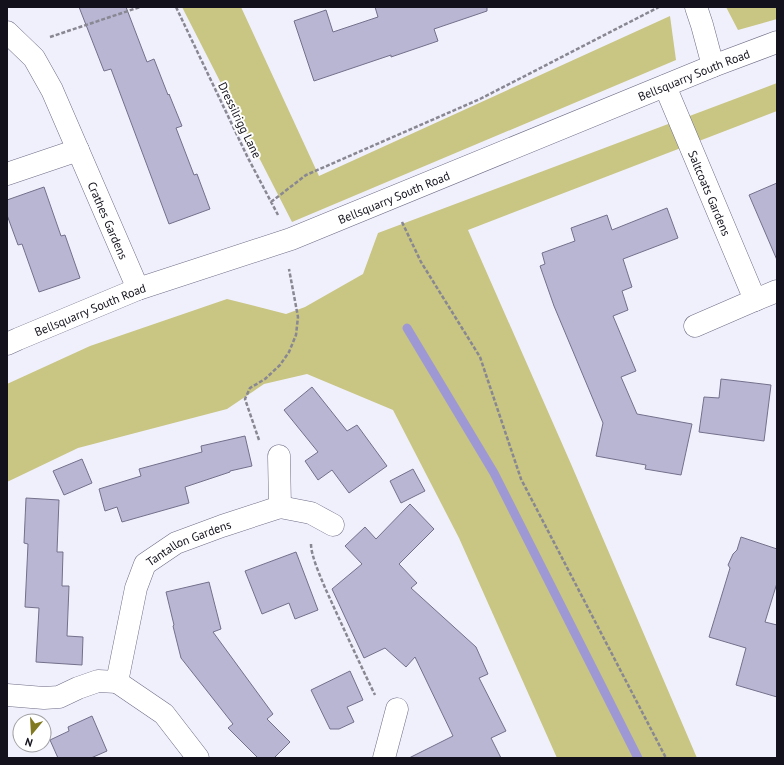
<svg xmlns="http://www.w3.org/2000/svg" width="784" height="765" font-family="'PT Sans',sans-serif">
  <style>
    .green { fill: #c9c583 }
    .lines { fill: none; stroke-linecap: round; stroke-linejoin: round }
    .stream { stroke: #9e99d5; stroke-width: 9 }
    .building { fill: #b8b6d3; stroke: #72708b }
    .minor-casing { stroke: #6e6d87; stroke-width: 23 }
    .tertiary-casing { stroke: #6e6d87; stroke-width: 23 }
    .path { stroke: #888792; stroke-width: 2.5; stroke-dasharray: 4 2; stroke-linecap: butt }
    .minor { stroke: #fff; stroke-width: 22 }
    .tertiary { stroke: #fff; stroke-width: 22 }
    .labels { text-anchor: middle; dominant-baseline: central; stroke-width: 4; stroke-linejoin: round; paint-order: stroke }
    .street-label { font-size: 12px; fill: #13121c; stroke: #fff }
  </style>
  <rect width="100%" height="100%" fill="#f0f0fc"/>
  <!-- green -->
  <path class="green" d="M182,7H241L319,176L670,16L676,60L292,222Z
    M726,7H777V19L738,30Z
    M777,83V111L468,230L571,464L697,758H557L459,538L393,410L307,374L264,384L227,409L78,448L7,482V384L90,346L227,299L286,314L305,307L363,274L378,233Z"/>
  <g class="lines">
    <!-- stream -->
    <path class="stream" d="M407,328L494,473L638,758"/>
  </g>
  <!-- building -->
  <path class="building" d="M79,7H126L147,62L154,59L168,95L169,94L182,126L176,128L194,175L197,174L210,209L169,224L111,69L104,71Z
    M375,7H487V11L434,29L438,41L391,57V55L314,81L294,21L326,10L333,32L378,17Z
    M777,183V260L749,195Z
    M44,187L61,236L65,235L80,278L39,292L22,244L18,245L7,215V200Z
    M667,208L678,238L623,259L632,287L622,291L628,310L613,316L636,371L621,377L637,414L692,424L681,475L645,469L646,465L596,456L603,423L554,306L540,266L545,264L542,253L575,241L571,228L607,215L612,230Z
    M721,379L771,385L764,441L699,432L704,397L719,398Z
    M312,387L347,431L357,425L387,466L349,493L332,470L318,480L305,461L318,452L284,410Z
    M245,436L252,466L230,471V472L185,487L189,503L122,522L117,507L105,511L99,489L141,476L139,469L202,452L201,446Z
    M82,459L92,483L64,495L53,471Z
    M413,469L425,491L401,503L390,481Z
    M26,498L59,500L57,552H63L62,586H69L67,636L83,637L82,665L36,662L39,608L25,607L28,544L24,543Z
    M410,504L434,529L399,564L417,583L411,588L476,647L488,674L479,678L506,731L491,738L501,758H409L453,736L415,657L406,667L385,648L364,658L332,589L362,564L345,546L365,527L376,539Z
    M741,537L777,549V583L765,622L777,625V697L736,685L746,648L709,637L730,568L728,565L733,554L737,550Z
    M296,552L318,610L295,619L289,603L262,614L245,571Z
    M209,582L221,629L213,632L273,714L267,719L290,742L274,758H258L228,728L233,724L181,658L173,626L174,625L166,592Z
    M350,671L363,700L347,707L354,722L339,729H330L311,690Z
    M92,716L107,751L91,758H58L50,740L69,731L68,727Z"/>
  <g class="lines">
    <defs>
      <g id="minor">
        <path d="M696,7L702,25L713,66"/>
        <path id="s1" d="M7,32L34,58L52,90L138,289"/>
        <path id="s2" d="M665,86L755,300L695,326"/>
        <path d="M7,174L78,150"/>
        <path d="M755,300L777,291"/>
        <path d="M280,507L311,513L333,525"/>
        <path d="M117,682L164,714L198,758"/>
        <path id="s3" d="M7,695L44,698L59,697L78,688L98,681L117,682L136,588L145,564L176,543L222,526L280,507L279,456"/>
        <path d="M384,758L397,709"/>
      </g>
      <g id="tertiary">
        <path id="s4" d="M7,344L18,339L138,289L291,239L713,66L777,42"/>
      </g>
    </defs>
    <!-- minor casing -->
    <use href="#minor" class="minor-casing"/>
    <!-- tertiary casing -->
    <use href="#tertiary" class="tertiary-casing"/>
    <!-- path -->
    <path class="path" d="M176,7L248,158L278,215
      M50,37L140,7
      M271,202L306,175L480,99L659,7
      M402,222L421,262L480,357L521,479L666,758
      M259,440L245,399L250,388L265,379L280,365L289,352L296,335L298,317L289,269
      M311,544C311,556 321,578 326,590C342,625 358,660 375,695"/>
    <!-- minor -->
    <use href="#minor" class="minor"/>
    <!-- tertiary -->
    <use href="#tertiary" class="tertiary"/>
  </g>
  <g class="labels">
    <!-- street labels -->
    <g class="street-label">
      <text stroke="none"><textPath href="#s4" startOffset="738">Bellsquarry South Road</textPath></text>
      <text transform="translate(240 120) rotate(64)">Dressilrigg Lane</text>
      <text stroke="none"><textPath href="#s2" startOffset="116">Saltcoats Gardens</textPath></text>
      <text stroke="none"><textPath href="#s4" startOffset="414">Bellsquarry South Road</textPath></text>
      <text stroke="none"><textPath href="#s1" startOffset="216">Crathes Gardens</textPath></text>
      <text stroke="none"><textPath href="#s4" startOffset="90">Bellsquarry South Road</textPath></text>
      <text stroke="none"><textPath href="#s3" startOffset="284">Tantallon Gardens</textPath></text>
    </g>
  </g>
  <!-- border -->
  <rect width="784" height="765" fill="none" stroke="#13121c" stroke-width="16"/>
  <!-- north arrow -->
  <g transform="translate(32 733) rotate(198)"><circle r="19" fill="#ffffff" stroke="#a1a0a4"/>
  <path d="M0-3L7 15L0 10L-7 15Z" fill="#817a20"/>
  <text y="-6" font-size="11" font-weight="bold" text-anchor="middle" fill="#13121c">N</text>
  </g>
</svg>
